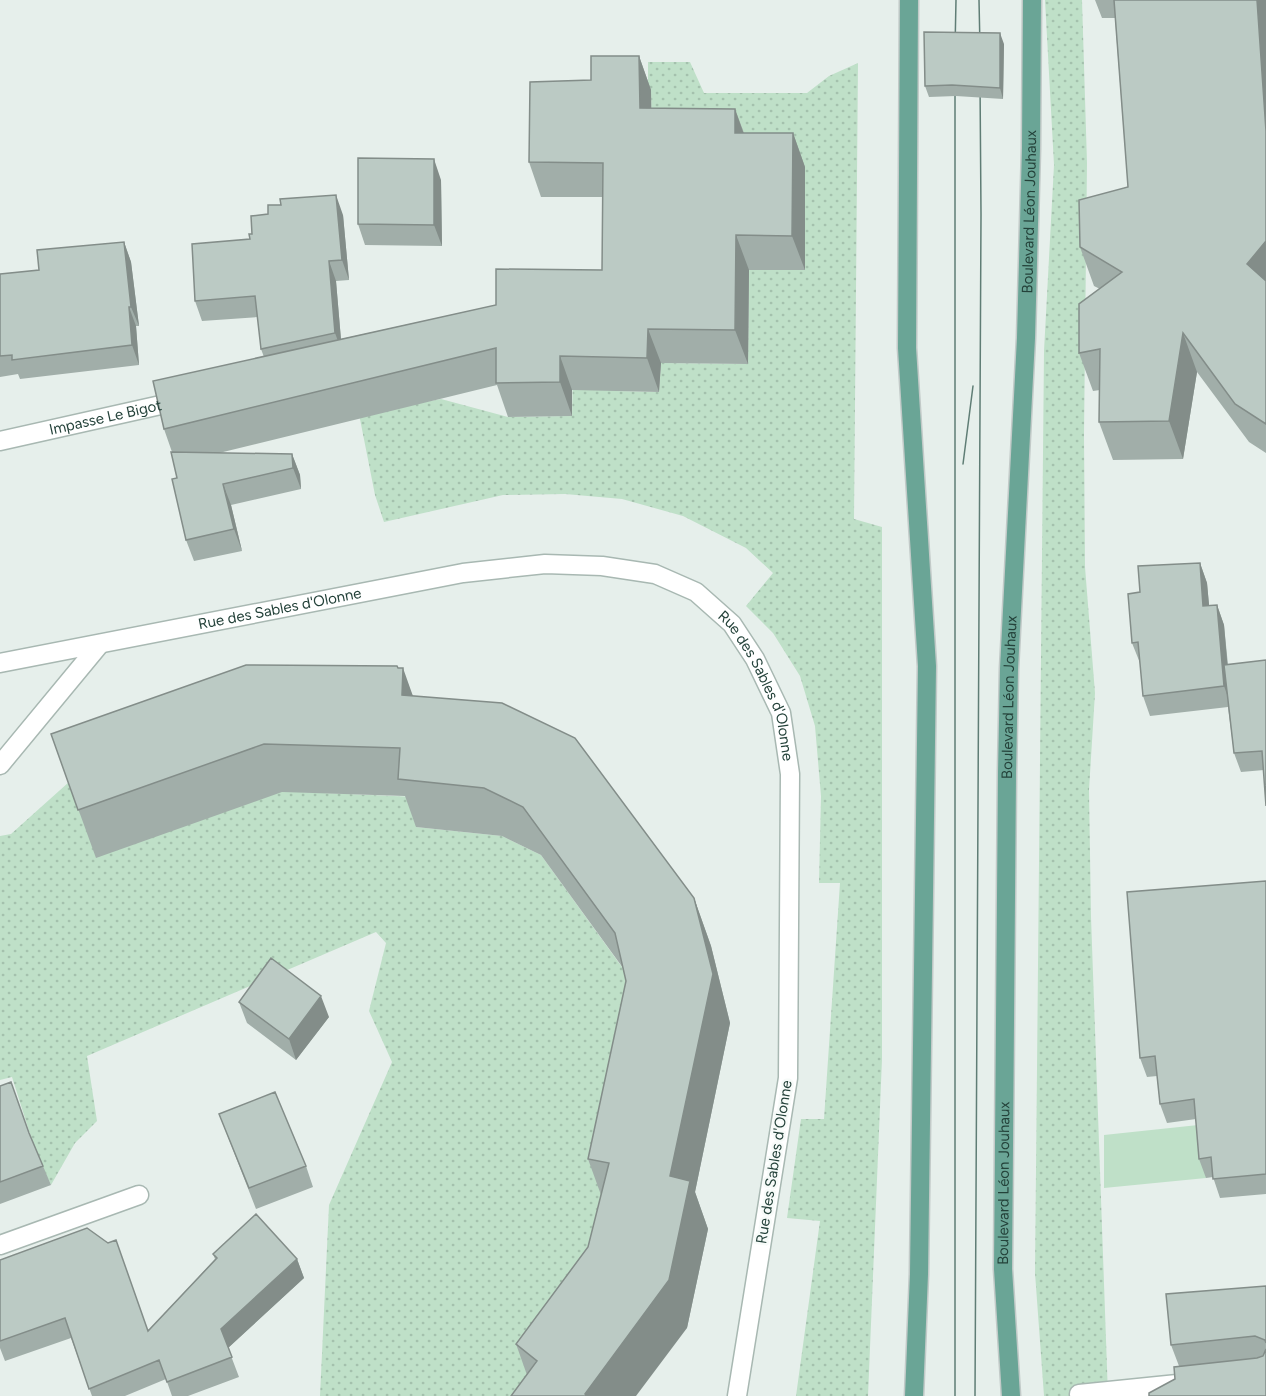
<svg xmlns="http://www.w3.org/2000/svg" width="1266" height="1396" font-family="Figtree,sans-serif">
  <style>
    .grass { fill: url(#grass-dots) }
    .park { fill: #bfe0c8 }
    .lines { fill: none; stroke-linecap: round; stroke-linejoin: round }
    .minor-casing { stroke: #a8b8b2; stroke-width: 21 }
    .major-casing { stroke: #c2cac8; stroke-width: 21 }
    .minor { stroke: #fff; stroke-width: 18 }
    .major { stroke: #6aa596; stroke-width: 18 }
    .tram { stroke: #5f7d75; stroke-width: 1.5 }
    .wall { fill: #a1aea9 }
    .shaded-wall { fill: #838d89 }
    .building { fill: #bbcac4; stroke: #838d89; stroke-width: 1.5 }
    .labels { text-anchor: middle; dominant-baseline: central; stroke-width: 5; stroke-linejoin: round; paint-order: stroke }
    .street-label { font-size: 15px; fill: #24423a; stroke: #f7fbf9 }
  </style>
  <defs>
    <pattern id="grass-dots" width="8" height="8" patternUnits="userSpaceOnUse" patternTransform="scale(1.5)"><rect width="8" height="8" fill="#bfe0c8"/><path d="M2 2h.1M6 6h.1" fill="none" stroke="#a4c1ad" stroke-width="1.8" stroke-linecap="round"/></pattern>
  </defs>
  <rect width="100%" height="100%" fill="#e6efeb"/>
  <!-- grass -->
  <path class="grass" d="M1045,0H1082L1087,163L1084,435L1085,567L1095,693L1089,790L1091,917L1108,1396H1044L1035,1273L1044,351L1054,165Z
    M648,62H690L704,93H807L829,76L858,63L854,519L882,527V1059L868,1396H796L820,1221L787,1218L801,1119H824L840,883H819L821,796L815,726L800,676L773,633L746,606L773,573L746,548L683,516L622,499L565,494L503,495L384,522L375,495L359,414L441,399L508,417L572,416L573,371L615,391L659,392L661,363L748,364L749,266L759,270L805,269L652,142L651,91L648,90Z
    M69,782L417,797L416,827L502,836L541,855L632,981L606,1207L538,1396H320L329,1205L392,1062L369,1011L386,943L376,932L87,1056L97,1121L75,1143L51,1185L36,1153L12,1077L0,1080V836L11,834Z"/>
  <!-- park -->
  <path class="park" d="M1236,1121L1205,1155L1206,1178L1104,1188V1135Z"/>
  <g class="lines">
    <defs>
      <g id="minor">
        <path id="s1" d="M0,441L183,400"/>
        <path id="s2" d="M0,663L463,573L545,564L602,566L655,574L696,592L732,624L755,659L781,713L790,774L788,1078L737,1396"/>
        <path d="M0,765L100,644"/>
        <path d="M0,1245L139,1195"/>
        <path d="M1079,1394L1187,1383"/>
      </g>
      <g id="major">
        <path d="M909,0L907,348L927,666L919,1274L914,1396"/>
        <path id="s3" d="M1011,1396L1003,1269L1007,773L1009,669L1026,338L1031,148L1032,0"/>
      </g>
    </defs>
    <!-- minor casing -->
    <use href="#minor" class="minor-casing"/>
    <!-- major casing -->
    <use href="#major" class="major-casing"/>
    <!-- minor -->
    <use href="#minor" class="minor"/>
    <!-- major -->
    <use href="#major" class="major"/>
    <!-- tram -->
    <path class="tram" d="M979,0L980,48
      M955,49L956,0
      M963,464L973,386
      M955,1396V79
      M975,1396L981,215L980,81"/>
  </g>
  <!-- wall -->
  <path class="wall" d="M1095,0H1266V453L1249,442L1197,372L1183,459L1113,460L1099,422L1100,390L1093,391L1079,353L1100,289L1094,286L1080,247L1128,187L1115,18H1102Z
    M1004,44L1003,99L956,96L929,97L925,86Z
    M639,56L651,90V108L735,109L744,133H793L805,167V270H749L748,364L661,363L659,392L572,390V416L508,417L497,385L219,453L292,454L300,475L301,489L231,505L242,551L194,561L186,540L177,478L172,452L164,429L264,357L261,349L258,317L202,321L195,301L250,239L343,215L349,280L336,281L341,339L496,305L602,270L603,197H541L529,162L591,80Z
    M441,180L442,246L365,245L358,224Z
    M124,242L131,262L139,326H136L139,365L20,379L18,374L0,377V274L39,270Z
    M1200,563L1207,583L1209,605H1217L1224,625L1228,665L1266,660L1264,770L1241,772L1234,753L1228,707L1150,716L1143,696L1140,663L1132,643L1140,592Z
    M398,668L413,696L694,898L711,946L730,1023L695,1192L708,1229L687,1328L527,1375L516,1344L588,1247L601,1195L588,1159L626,981L623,968L541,855L502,836L416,827L405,796L282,792L96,858L51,734Z
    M1266,881V1194L1220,1198L1213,1177L1206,1178L1199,1159L1196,1119L1167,1123L1160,1104L1157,1076L1147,1077L1140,1058Z
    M239,1002L329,1017L296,1060L247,1023Z
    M0,1086L31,1137L43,1166L51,1185L0,1204Z
    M219,1114L306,1166L313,1187L256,1209Z
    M213,1254L297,1259L304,1278L228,1348L239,1377L188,1396H172L166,1379L125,1396H92L71,1338L5,1361L0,1348V1260L148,1331L215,1259Z
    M1266,1286V1396L1175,1379L1179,1366L1171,1345Z"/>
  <!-- shaded-wall -->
  <path class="shaded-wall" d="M1257,0H1266V131Z
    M1000,33L1004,44L1003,99L1000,88Z
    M639,56L651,90L652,142L640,108Z
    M735,109L747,143L735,133Z
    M793,133L805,167V270L792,236Z
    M434,159L441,180L442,246L434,225Z
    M336,195L343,215L349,280L342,260Z
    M736,235L749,270L748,364L735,330Z
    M1266,241V296L1247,264Z
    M124,242L131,262L139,326L131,307Z
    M329,261L336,281L342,352L335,333Z
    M129,307L136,326L139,365L132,345Z
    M648,329L661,363L659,392L647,358Z
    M1183,333L1197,372L1183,459L1169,421Z
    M560,356L572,390V416L560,382Z
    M292,454L300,475L301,489L293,468Z
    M223,484L231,505L242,551L234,529Z
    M1200,563L1207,583L1211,626L1203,606Z
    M1217,605L1224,625L1231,706L1224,686Z
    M403,668L420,716L402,695Z
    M694,898L711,946L730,1023L695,1192L708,1229L687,1328L636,1396H585V1394Z
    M321,996L329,1017L296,1060L289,1039Z
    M297,1259L304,1278L228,1348L221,1329Z"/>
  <!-- building -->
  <path class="building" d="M1114,0H1257L1266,131V241L1247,264L1266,281V424L1235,404L1183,333L1169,421L1099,422L1100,349L1079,353V304L1122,272L1080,247L1079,200L1128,187Z
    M924,32L1000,33V88L952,85L925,86Z
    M591,56H639L640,108L735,109V133H793L792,236L736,235L735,330L648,329L647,358L560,356V382L496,383V348L164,429L153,381L496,305V269L602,270L603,163L529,162L530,82L591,80Z
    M358,158L434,159V225L358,224Z
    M336,195L342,260L329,261L335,333L261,349L255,296L195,301L192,244L250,239L249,234H252L251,216L268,214V205H281L280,199Z
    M124,242L131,307H129L132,345L12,360V355L0,356V274L39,270L37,250Z
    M171,452L292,454L293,468L223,484L234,529L186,540L172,479L177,478Z
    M1200,563L1203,606L1217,605L1224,686L1143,696L1138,642L1132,643L1128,594L1140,592L1138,566Z
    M1266,660V806L1262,751L1234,753L1224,665Z
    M246,665L397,666L398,668H403L402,695L502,703L575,738L694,898L713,974L670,1176L690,1181L669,1280L585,1394L587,1396H511L537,1361L516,1344L588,1247L609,1163L588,1159L626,981L615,933L523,807L484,788L398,779L400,748L264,744L78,810L51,734Z
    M1266,881V1174L1213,1179L1211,1157L1199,1159L1194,1099L1160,1104L1155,1056L1140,1058L1127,892Z
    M271,958L321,996L289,1039L239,1002Z
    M11,1082L29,1133L43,1166L0,1182V1086Z
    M275,1092L306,1166L249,1188L219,1114Z
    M256,1214L297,1259L221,1329L232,1357L167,1382L159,1360L89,1389L65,1318L0,1341V1260L87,1228L108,1243L116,1240L148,1331L217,1258L213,1254Z
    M1266,1286V1343L1265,1340L1255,1336L1171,1345L1166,1294Z
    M1266,1349V1396H1149V1393L1175,1379L1174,1367L1257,1358L1263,1356Z"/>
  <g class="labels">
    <!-- street labels -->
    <g class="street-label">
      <text stroke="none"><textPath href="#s3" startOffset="1185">Boulevard Léon Jouhaux</textPath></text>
      <text stroke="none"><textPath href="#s1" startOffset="108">Impasse Le Bigot</textPath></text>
      <text stroke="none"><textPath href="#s2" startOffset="285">Rue des Sables d'Olonne</textPath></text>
      <text stroke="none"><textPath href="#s2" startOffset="825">Rue des Sables d'Olonne</textPath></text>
      <text stroke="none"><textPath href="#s3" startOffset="699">Boulevard Léon Jouhaux</textPath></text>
      <text transform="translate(774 1162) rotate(-81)">Rue des Sables d'Olonne</text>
      <text stroke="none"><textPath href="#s3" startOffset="213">Boulevard Léon Jouhaux</textPath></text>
    </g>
  </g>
</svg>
